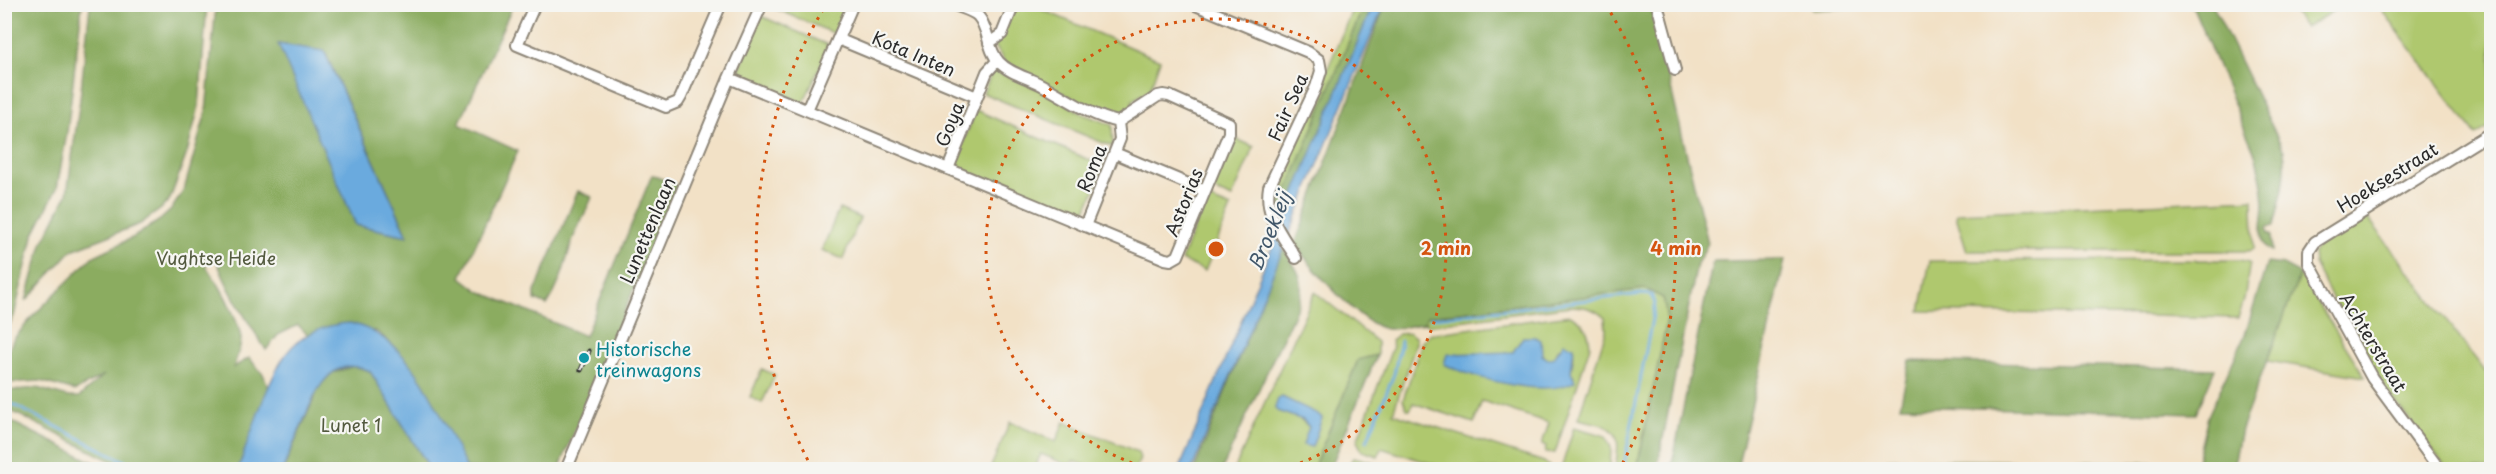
<svg xmlns="http://www.w3.org/2000/svg" width="2496" height="474" font-family="'Playpen Sans',sans-serif">
  <style>
    .green { fill: #afc86e; stroke: #6d7a4c; stroke-width: 1.5; fill-rule: evenodd }
    .forest { fill: #8bac61; stroke: #5b6c46; stroke-width: 1.5; fill-rule: evenodd }
    .water { fill: #6baade; stroke: #4b6a84; stroke-width: 1.5 }
    .lines { fill: none; stroke-linecap: round; stroke-linejoin: round }
    .stream { stroke: #6baade; stroke-width: 3 }
    .minor-casing { stroke: #8e8678; stroke-width: 14 }
    .minor { stroke: #fff; stroke-width: 10 }
    .rail-casing { stroke: #2b2b2b; stroke-width: 5 }
    .rail { stroke: #f6f6f2; stroke-width: 3; stroke-dasharray: 9; stroke-linecap: butt }
    .ring { fill: none; stroke: #d5540f; stroke-width: 3; stroke-dasharray: 3 6 }
    .culture-dot { fill: #0f9aa8; stroke: #f6f6f2; stroke-width: 2 }
    .labels { text-anchor: middle; dominant-baseline: central; stroke-width: 4.5; stroke-linejoin: round; paint-order: stroke }
    .street-label { font-size: 18px; fill: #2b2b2b; stroke: #f6f6f2 }
    .park-label { font-size: 18px; fill: #535a3f; stroke: #f6f6f2 }
    .culture-label { font-size: 18px; fill: #0d838f; stroke: #f6f6f2; text-anchor: start }
    .water-label { font-size: 20px; font-style: italic; fill: #41576a; stroke: #f6f6f2 }
    .centre { fill: #d5540f; stroke: #f6f6f2; stroke-width: 3 }
    .ring-label { font-size: 18px; text-anchor: middle; font-weight: bold; fill: #d5540f; stroke: #f6f6f2; stroke-width: 4.5; stroke-linejoin: round; paint-order: stroke }
  </style>
  <rect width="100%" height="100%" fill="#f6f6f2"/>
  <filter id="ink" filterUnits="userSpaceOnUse"><feTurbulence type="fractalNoise" baseFrequency=".0167" numOctaves="2"/><feDisplacementMap in="SourceGraphic" scale="12" xChannelSelector="R" yChannelSelector="G"/><feConvolveMatrix kernelMatrix="1 2 1 2 8 2 1 2 1" color-interpolation-filters="sRGB"/></filter>
  <filter id="wash" filterUnits="userSpaceOnUse"><feTurbulence type="fractalNoise" baseFrequency=".008" numOctaves="4" result="noise"/><feDisplacementMap in="SourceGraphic" scale="24" xChannelSelector="R" yChannelSelector="G"/><feGaussianBlur stdDeviation="1.35" result="paint"/><feColorMatrix in="noise" values="0 0 0 0 0 0 0 0 0 0 0 0 0 0 0 0 0 1.4 0 .05"/><feComposite in="paint" operator="in"/></filter>
  <g filter="url(#wash)">
    <rect width="100%" height="100%" fill="#f2e1c6"/>
    <!-- green -->
    <path class="green" d="M767,5H847L835,34Z
      M1016,5H1031L1160,60L1150,89L1132,101L1136,107L1120,116L1109,117L1005,63L995,46Z
      M1354,5H1364L1276,218L1273,209L1274,199Z
      M1903,5L1813,10L1811,5L1903,4Z
      M2289,5H2343L2305,28Z
      M2378,5H2488L2492,9L2491,125L2476,135Z
      M761,16L830,46L803,103L737,75Z
      M993,70L1045,91L1083,114L1112,125L1113,147L983,93Z
      M976,110L1105,167L1082,219L957,168L954,165Z
      M1232,137L1254,147L1232,198L1209,188Z
      M1206,198L1231,208L1205,271L1181,260Z
      M2253,199L2254,249L2249,251H1967L1956,216L1958,213Z
      M839,209L860,218L843,259L822,250Z
      M2368,218L2491,379V469H2447L2370,369L2314,264L2313,254L2319,244Z
      M2240,260L2250,262L2244,300L2238,318L1920,311L1930,261Z
      M2300,274L2365,377L2267,361Z
      M1645,289L1664,298L1667,320L1637,469H1615C1622,429 1617,427 1578,419L1606,331L1605,318C1594,308 1585,306 1570,306L1429,325L1424,323L1428,316Z
      M1315,292L1377,342V355L1358,360L1313,469L1234,470ZM1282,397L1318,414L1322,418L1312,447L1309,427L1278,399Z
      M1570,315C1585,322 1589,331 1590,346L1555,453H1545L1546,446L1542,444L1549,423L1482,401L1474,423L1413,403L1410,410L1407,409L1403,400L1422,342L1430,334ZM1523,337L1540,348L1542,355L1548,359L1554,358L1559,348L1574,354L1571,372L1574,376L1518,386L1503,381L1513,352Z
      M1410,333L1416,338V343L1393,413L1544,462L1549,466L1548,469H1449L1381,448L1378,456L1362,451L1357,441L1393,346L1391,341L1398,334Z
      M762,369L775,375L762,403L750,397Z
      M1010,422L1056,442L1064,422L1138,452L1140,459L1135,469H1096L1074,461L1068,465L1041,454L1034,469H990Z
      M1574,427L1606,436L1611,448L1610,469C1593,470 1575,469 1561,469Z
      M1353,458H1358L1376,463L1374,468L1377,469H1346Z
      M1888,459L2184,463L2182,470L1886,469Z"/>
    <!-- forest -->
    <path class="forest" d="M5,4L82,5L67,133L57,188L33,236L14,316L5,333Z
      M90,5H207L199,106L187,153L170,199L161,209L140,224L72,250L26,301L42,244L67,194L80,99Z
      M216,5H513L459,124L518,151L461,277L479,291L585,336L652,175L677,185L559,469H467C442,421 421,364 376,331L314,332L308,335L298,325L278,335L266,350C247,320 227,291 216,258L205,254C203,268 214,276 220,287C227,299 240,326 241,339C241,348 236,358 234,367L249,358L263,374L269,388L238,469H127L5,408V391L37,388L68,397H79L104,375L75,391L40,381L5,383V359L13,340L33,316L92,257L134,237L160,220L171,210L184,190L206,112ZM279,44L325,52L408,236L356,225Z
      M1364,5H1377L1283,231L1276,218Z
      M1385,5H1651L1708,243L1697,264L1657,469H1637L1667,320L1663,298L1645,289L1428,316L1424,323C1412,325 1398,330 1387,329C1361,326 1310,266 1295,244Z
      M2192,5H2213L2284,151C2288,178 2280,200 2274,226L2267,227L2268,234H2271L2272,251C2267,249 2265,247 2263,241C2260,229 2264,216 2264,203C2263,185 2259,168 2254,151Z
      M578,191L592,197C586,213 576,228 571,245C564,267 560,286 547,305L535,300V292Z
      M1283,248C1298,271 1306,278 1298,305L1222,469L1194,470Z
      M1785,260L1737,469H1671L1712,265L1714,261Z
      M2267,263L2283,265L2300,274L2241,429L2233,469H2195L2208,416L2245,335Z
      M1377,355L1330,469H1313L1358,360Z
      M1910,361L2215,369L2196,414L1900,406Z
      M354,366L370,371L430,469L283,470L320,385L332,373Z
      M4,418L107,469H5Z"/>
    <!-- water -->
    <path class="water" d="M1373,5H1384L1192,469L1179,470Z
      M278,44L324,51L408,236L356,225Z
      M350,323C415,338 440,417 467,469H430L370,371C330,353 315,393 303,422C296,438 289,454 283,469H238C250,437 267,381 286,354C300,334 327,324 350,323Z
      M1523,337H1535L1541,340L1542,355L1548,359L1554,357L1564,343L1574,347L1571,372L1575,381C1548,399 1472,378 1444,364L1447,354L1513,352Z
      M1282,397L1318,414L1322,418L1312,447L1303,445L1309,427L1303,420L1277,411L1275,408L1278,399Z"/>
    <g class="lines">
      <!-- stream -->
      <path class="stream" d="M1431,318L1642,294L1651,295L1655,303L1623,470
        M4,400L142,470
        M1367,441L1394,374L1401,341
        M1356,470V468"/>
    </g>
  </g>
  <g filter="url(#ink)">
    <g class="lines">
      <defs>
        <path id="minor" d="M535,4L517,45L666,107L678,102L681,97L721,4
          M1193,4L1308,52L1319,60L1321,71L1316,87L1269,187C1264,215 1282,235 1296,258
          M1657,4L1675,70
          M838,39L977,97
          M989,43L1002,34L1014,4
          M729,78L1165,259L1171,260L1178,256L1229,133V123L1169,96L1163,95L1158,96L1118,122C1088,115 1067,98 1040,84C1026,77 1009,73 999,62C987,50 989,28 978,16C972,10 960,8 953,4
          M807,110L853,4
          M1115,153L1205,191
          M948,169L987,72L997,61
          M1085,226L1120,139L1118,122
          M566,470L729,78L762,4
          M2440,470L2372,378L2309,263V251L2315,242L2492,132"/>
      </defs>
      <!-- minor casing -->
      <use href="#minor" class="minor-casing"/>
      <!-- minor -->
      <use href="#minor" class="minor"/>
      <defs>
        <path id="rail" d="M581,370L589,351"/>
      </defs>
      <!-- rail casing -->
      <use href="#rail" class="rail-casing"/>
      <!-- rail -->
      <use href="#rail" class="rail"/>
    </g>
  </g>
  <!-- distance rings -->
  <g class="ring">
    <path d="M1149 469A230 230 0 1 1 1283 469"/>
    <path d="M812 468A460 460 0 0 1 826 5M1606 5A460 460 0 0 1 1620 468"/>
  </g>
  <!-- markers -->
  <circle class="culture-dot" cx="584" cy="358" r="6"/>
  <g class="labels">
    <!-- street labels -->
    <g class="street-label">
      <text transform="translate(914 53) rotate(23)">Kota Inten</text>
      <text transform="translate(1287 107) rotate(-66)">Fair Sea</text>
      <text transform="translate(949 124) rotate(-68)">Goya</text>
      <text transform="translate(1091 168) rotate(-68)">Roma</text>
      <text transform="translate(2387 177) rotate(-32)">Hoeksestraat</text>
      <text transform="translate(1183 202) rotate(-68)">Astorias</text>
      <text transform="translate(647 230) rotate(-67)">Lunettenlaan</text>
      <text transform="translate(2374 342) rotate(59)">Achterstraat</text>
    </g>
    <!-- park labels -->
    <g class="park-label">
      <text x="216" y="257">Vughtse Heide</text>
      <text x="351" y="424">Lunet 1</text>
    </g>
    <!-- culture labels -->
    <g class="culture-label">
      <text x="596" y="348">Historische<tspan x="596" dy="21">treinwagons</tspan></text>
    </g>
    <!-- water labels -->
    <g class="water-label">
      <text transform="translate(1269 231) rotate(-68)">Broekleij</text>
    </g>
  </g>
  <circle cx="1216" cy="249" r="9" class="centre"/>
  <g class="ring-label">
    <text x="1446" y="255">2 min</text>
    <text x="1676" y="255">4 min</text>
  </g>
  <!-- margin -->
  <rect width="2496" height="474" fill="none" stroke="#f6f6f2" stroke-width="24"/>
</svg>
